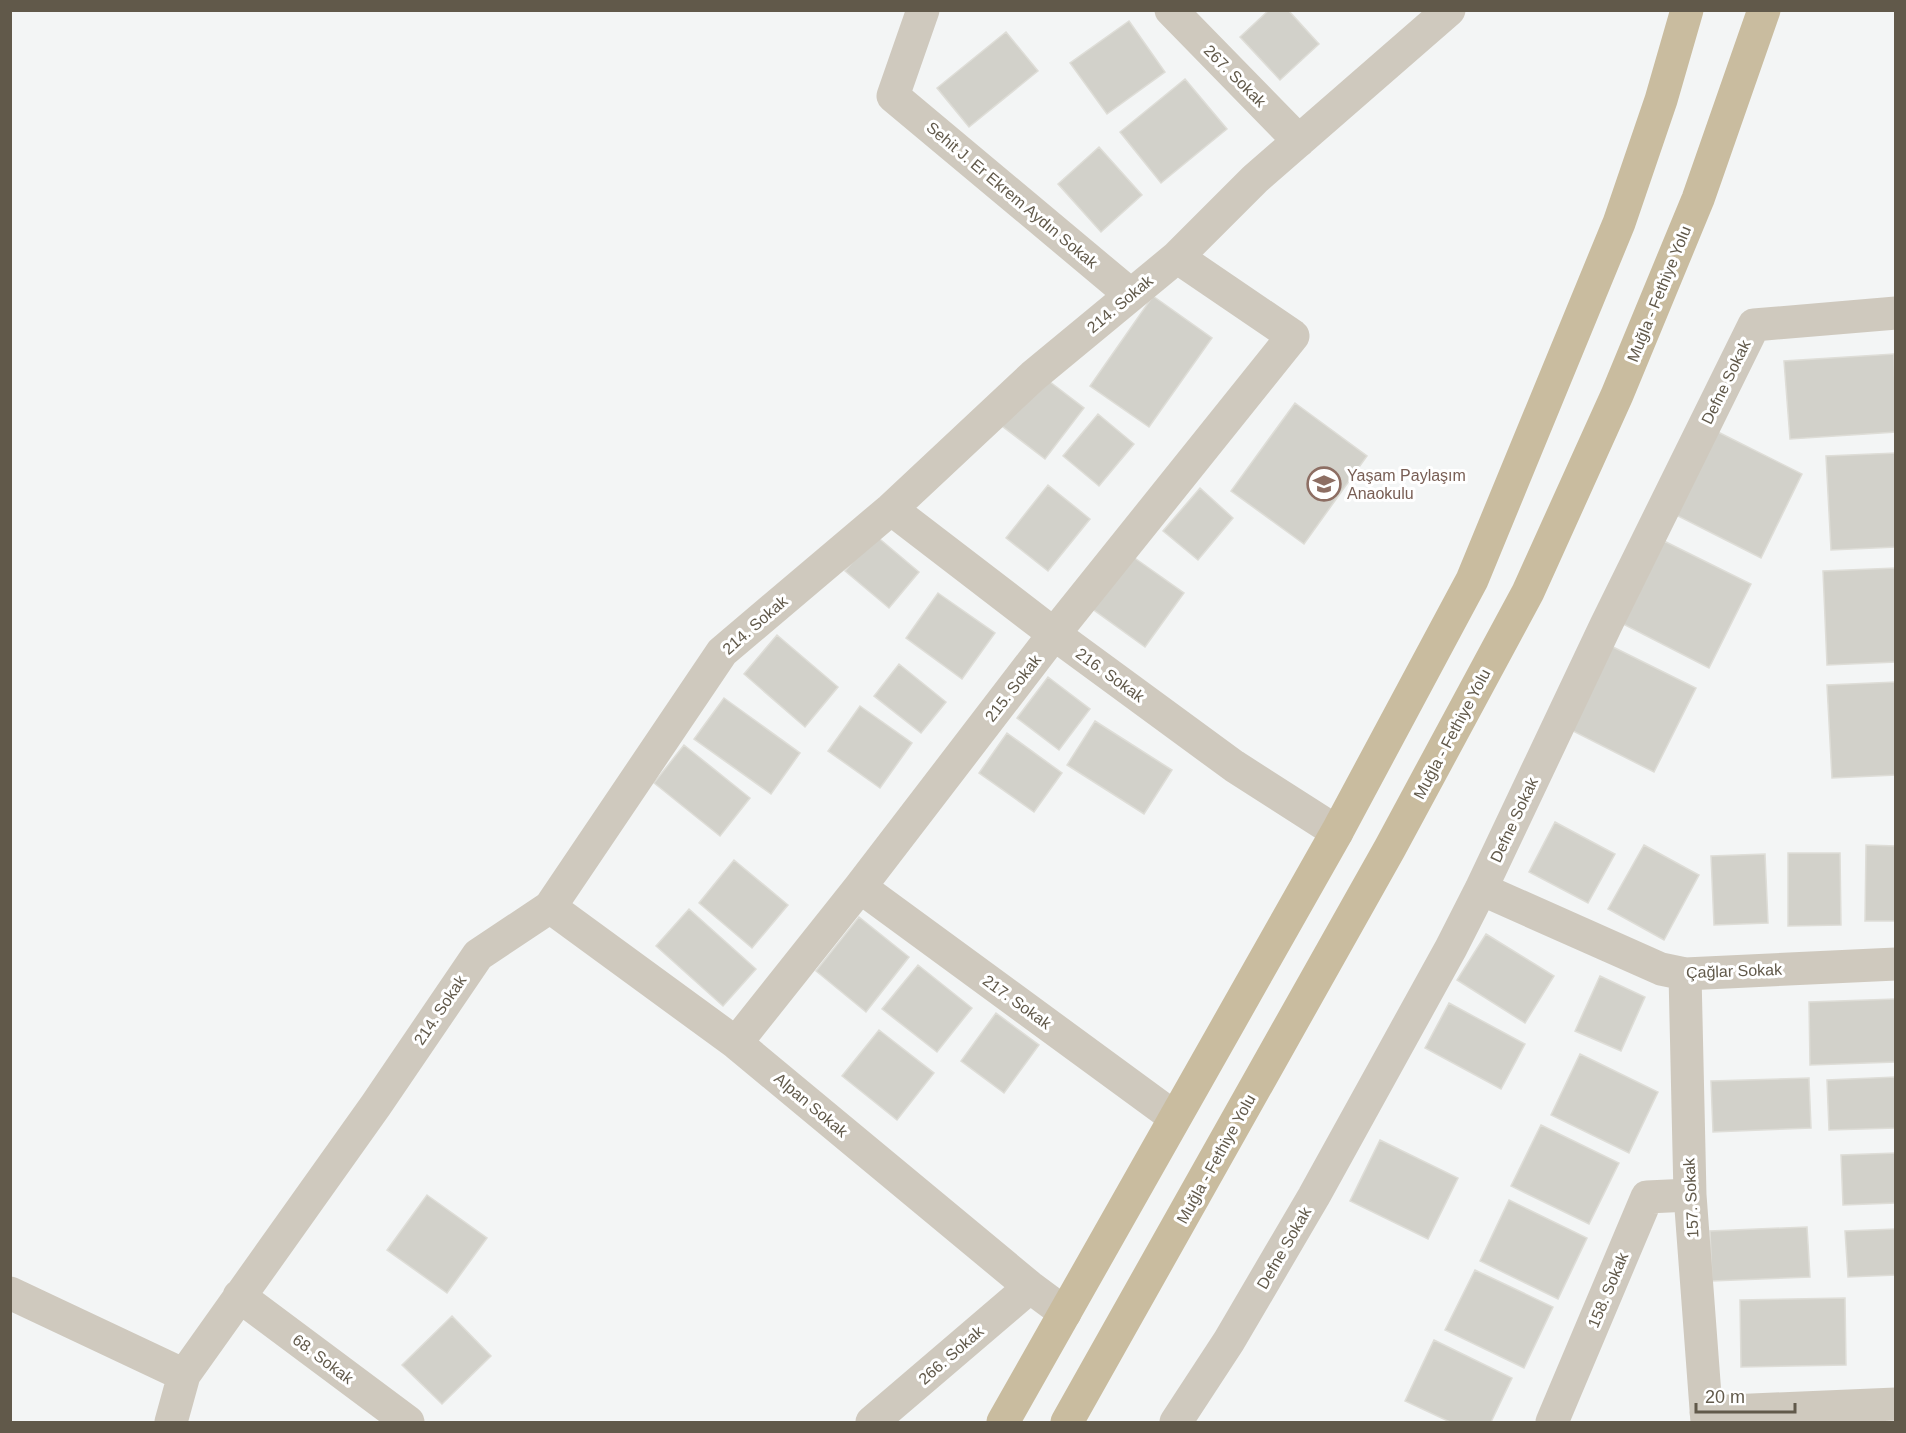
<svg xmlns="http://www.w3.org/2000/svg" width="1906" height="1433" font-family="Helvetica,sans-serif">
  <style>
    .building { fill: #d2d1ca; stroke: #deddd7; stroke-width: 1.5 }
    .lines { fill: none; stroke-linecap: round; stroke-linejoin: round }
    .minor { stroke: #cfc9be; stroke-width: 33 }
    .trunk { stroke: #c9bc9f; stroke-width: 33 }
    .labels { text-anchor: middle; dominant-baseline: central; stroke-width: 6; stroke-linejoin: round; paint-order: stroke }
    .street-label { font-size: 16px; fill: #61594a; stroke: #fff }
    .education-label { font-size: 16px; fill: #785e54; stroke: #fff; text-anchor: start }
  </style>
  <rect width="100%" height="100%" fill="#f3f5f5"/>
  <!-- building -->
  <path class="building" d="M1269,10H1288L1319,44L1280,80L1240,37Z
    M1129,21L1165,72L1107,114L1070,63Z
    M1006,32L1038,71L969,127L937,88Z
    M1185,79L1227,129L1161,183L1120,132Z
    M1099,147L1142,195L1101,232L1058,184Z
    M1153,296L1212,338L1149,427L1090,386Z
    M1894,354L1896,432L1790,439L1784,361Z
    M1041,375L1084,408L1045,459L1002,426Z
    M1295,403L1367,456L1304,544L1231,491Z
    M1098,414L1134,444L1099,486L1063,456Z
    M1716,431L1802,474L1761,558L1674,514Z
    M1896,453V547L1831,550L1826,456Z
    M1048,485L1090,519L1048,571L1006,538Z
    M1200,488L1233,518L1198,560L1163,531Z
    M875,535L919,572L889,608L845,571Z
    M1664,541L1751,584L1709,668L1623,624Z
    M1129,554L1184,593L1145,647L1091,608Z
    M1896,568V662L1827,665L1823,571Z
    M938,593L995,633L962,679L906,638Z
    M777,635L838,687L805,727L744,674Z
    M1609,645L1696,688L1654,772L1567,728Z
    M899,664L946,702L921,733L874,696Z
    M1048,677L1090,709L1059,750L1017,718Z
    M1896,682V775L1832,778L1827,685Z
    M724,698L800,753L771,794L694,739Z
    M860,706L912,743L880,788L828,751Z
    M1095,721L1172,770L1144,814L1067,765Z
    M1007,733L1062,773L1034,812L979,773Z
    M684,745L750,798L720,836L654,783Z
    M1555,822L1615,854L1588,903L1529,872Z
    M1644,845L1699,875L1664,940L1608,909Z
    M1866,845L1896,846V921H1865Z
    M1788,853H1840L1841,925L1788,926Z
    M1765,854L1768,923L1714,925L1711,856Z
    M734,860L788,905L752,948L699,903Z
    M689,909L756,969L723,1006L656,946Z
    M859,917L909,957L866,1012L816,971Z
    M1486,934L1554,976L1525,1023L1457,980Z
    M918,965L972,1008L937,1052L882,1009Z
    M1600,976L1645,997L1621,1051L1575,1031Z
    M1896,999V1062L1810,1065L1809,1002Z
    M1449,1003L1525,1044L1501,1089L1425,1048Z
    M996,1013L1039,1045L1004,1093L961,1061Z
    M879,1030L934,1073L897,1120L842,1076Z
    M1580,1054L1658,1092L1629,1153L1551,1115Z
    M1896,1077V1128L1829,1130L1827,1080Z
    M1809,1078L1811,1128L1713,1132L1711,1081Z
    M1541,1125L1619,1163L1589,1224L1511,1186Z
    M1380,1140L1458,1178L1428,1239L1350,1201Z
    M1896,1153V1203L1843,1205L1841,1155Z
    M427,1195L487,1238L447,1293L387,1250Z
    M1509,1200L1587,1238L1558,1299L1480,1261Z
    M1807,1227L1810,1277L1712,1281L1710,1231Z
    M1896,1229V1275L1848,1277L1845,1231Z
    M1475,1270L1553,1307L1524,1368L1445,1330Z
    M1845,1298L1846,1365L1741,1367L1740,1300Z
    M452,1316L491,1356L442,1404L402,1365Z
    M1434,1340L1512,1378L1491,1422H1450L1405,1401Z"/>
  <g class="lines">
    <!-- minor -->
    <path class="minor" d="M923,10L893,96L1131,295
      M1171,10L1299,141
      M891,509L1054,634L1234,766L1337,832
      M860,887L1174,1117
      M1481,889L1661,969L1685,974L1896,964
      M550,907L736,1043L1030,1287L1065,1313
      M1685,974L1690,1195L1707,1422
      M736,1043L860,887L1054,634L1293,336L1177,257
      M10,1293L184,1375
      M239,1296L408,1422
      M1706,1412L1896,1404
      M171,1422L184,1375L376,1105L478,955L550,907L722,652L891,509L1033,376L1177,257L1255,179L1449,10
      M872,1422L1030,1287
      M1176,1422L1229,1341L1314,1196L1451,948L1481,889L1606,625L1754,325L1896,313
      M1552,1422L1647,1197L1690,1195"/>
    <!-- trunk -->
    <path class="trunk" d="M1003,1422L1337,832L1472,580L1619,223L1661,100L1687,10
      M1067,1422L1390,848L1528,592L1617,395L1698,199L1764,10"/>
  </g>
  <!-- icons -->
  <defs>
    <symbol id="school-ring" viewBox="-11 -11 22 22"><circle r="9.5" fill="#fff" stroke="#8d6e63" stroke-width="1.5"/><path d="M0-5L7-2L0 1L-7-2ZM-4 1L0 2.5L4 1V4Q0 6-4 4Z" fill="#8d6e63"/></symbol>
  </defs>
  <g fill-rule="evenodd">
    <use href="#school-ring" x="1305" y="465" width="38" height="38"/>
  </g>
  <g class="labels">
    <!-- street labels -->
    <g class="street-label">
      <text transform="translate(1235 76) rotate(45)">267. Sokak</text>
      <text transform="translate(1012 195) rotate(40)">Sehit J. Er Ekrem Aydın Sokak</text>
      <text transform="translate(1659 294) rotate(-68)">Muğla - Fethiye Yolu</text>
      <text transform="translate(1120 304) rotate(-40)">214. Sokak</text>
      <text transform="translate(1726 382) rotate(-64)">Defne Sokak</text>
      <text transform="translate(755 625) rotate(-41)">214. Sokak</text>
      <text transform="translate(1110 675) rotate(36)">216. Sokak</text>
      <text transform="translate(1013 688) rotate(-52)">215. Sokak</text>
      <text transform="translate(1452 734) rotate(-62)">Muğla - Fethiye Yolu</text>
      <text transform="translate(1514 820) rotate(-65)">Defne Sokak</text>
      <text transform="translate(1734 971) rotate(-2)">Çağlar Sokak</text>
      <text transform="translate(1017 1002) rotate(36)">217. Sokak</text>
      <text transform="translate(440 1010) rotate(-56)">214. Sokak</text>
      <text transform="translate(811 1105) rotate(40)">Alpan Sokak</text>
      <text transform="translate(1216 1159) rotate(-61)">Muğla - Fethiye Yolu</text>
      <text transform="translate(1691 1198) rotate(-93)">157. Sokak</text>
      <text transform="translate(1284 1248) rotate(-60)">Defne Sokak</text>
      <text transform="translate(1608 1290) rotate(-67)">158. Sokak</text>
      <text transform="translate(951 1355) rotate(-41)">266. Sokak</text>
      <text transform="translate(323 1359) rotate(37)">68. Sokak</text>
    </g>
    <!-- education labels -->
    <g class="education-label">
      <text x="1347" y="475">Yaşam Paylaşım<tspan x="1347" dy="18">Anaokulu</tspan></text>
    </g>
  </g>
  <!-- border -->
  <rect width="1906" height="1433" fill="none" stroke="#61594a" stroke-width="24"/>
  <!-- scale -->
  <path d="M1696 1403v9h99v-9" fill="none" stroke="#61594a" stroke-width="3"/>
  <text x="1705" y="1403" font-size="18" fill="#61594a" stroke="#ffffff" stroke-width="4.5" paint-order="stroke">20 m</text>
</svg>
